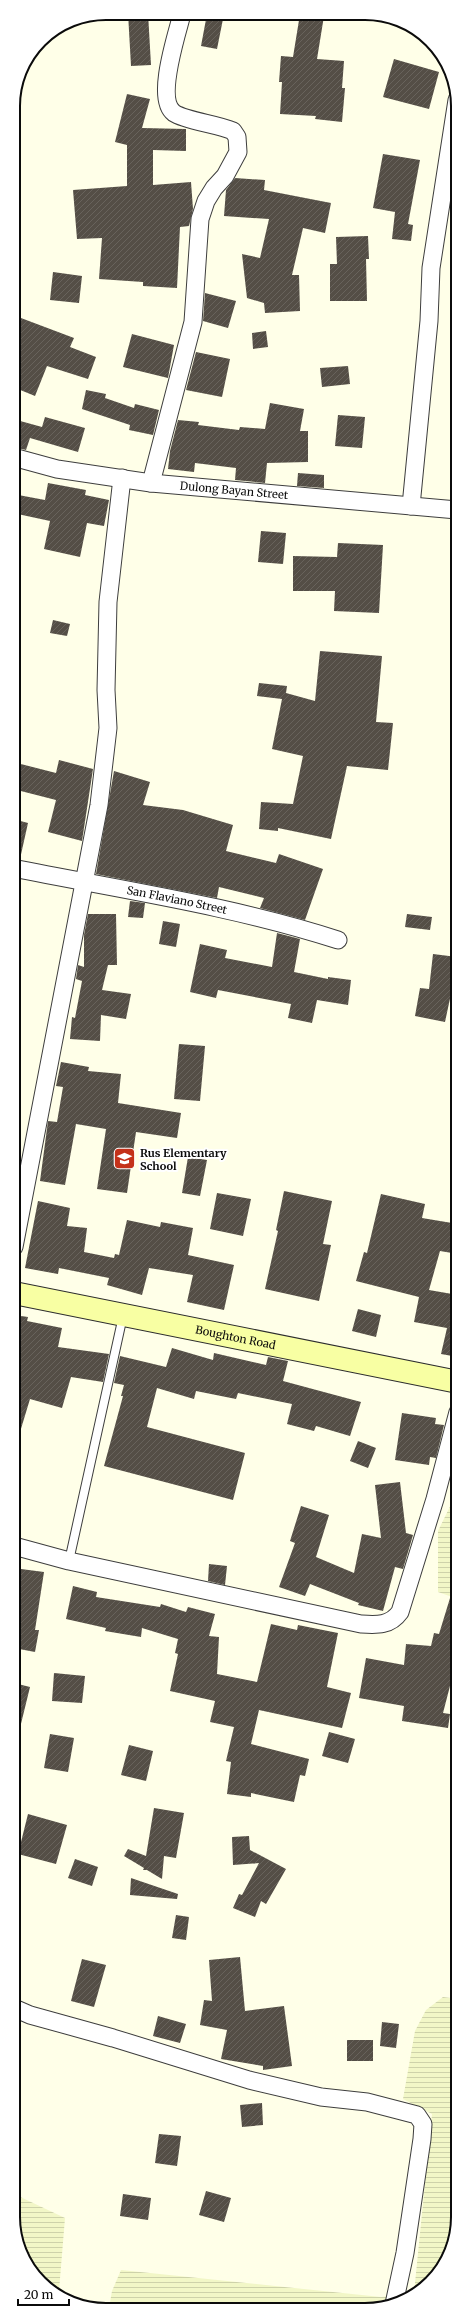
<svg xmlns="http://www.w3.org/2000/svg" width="471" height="2323" font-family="Merriweather,serif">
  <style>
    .farmland { fill: url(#farmland-rules) }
    .building { fill: url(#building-hatch) }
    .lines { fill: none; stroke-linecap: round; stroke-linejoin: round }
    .lane-casing { stroke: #3e3e3e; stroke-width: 10 }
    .street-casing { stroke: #3e3e3e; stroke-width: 19 }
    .secondary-casing { stroke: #2d2d2d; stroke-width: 24 }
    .lane { stroke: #fff; stroke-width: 8 }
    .street { stroke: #fff; stroke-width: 17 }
    .secondary { stroke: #f8ffa3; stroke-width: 22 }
    .labels { text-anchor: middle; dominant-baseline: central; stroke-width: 4; stroke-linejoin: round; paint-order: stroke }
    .street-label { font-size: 11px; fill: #0b0b0b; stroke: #fff }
    .poi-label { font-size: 11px; font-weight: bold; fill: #0b0b0b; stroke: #fff; text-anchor: start }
    .rim { fill: none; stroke: #0b0b0b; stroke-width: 2 }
  </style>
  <defs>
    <pattern id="farmland-rules" width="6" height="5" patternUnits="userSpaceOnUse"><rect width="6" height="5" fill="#f2f7c7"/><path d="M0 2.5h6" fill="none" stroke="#ced2aa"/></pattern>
    <pattern id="building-hatch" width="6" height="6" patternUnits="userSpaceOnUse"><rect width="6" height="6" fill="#544e46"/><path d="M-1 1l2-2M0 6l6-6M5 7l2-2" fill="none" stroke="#68635c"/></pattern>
  </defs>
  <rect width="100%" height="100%" fill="#ffffe8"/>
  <!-- farmland -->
  <path class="farmland" d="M458,1490V1599L438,1592V1531Z
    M443,1997L458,1999V2223L451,2253L431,2283L406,2300L377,2309L109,2308L112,2291L121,2270L381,2297L414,2293L432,2114L403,2099L415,2031L426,2010Z
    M14,2194L65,2218L59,2291L36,2278L14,2229Z"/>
  <!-- building -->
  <path class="building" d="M128,13H148L151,65L131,66Z
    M207,14H224L217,49L201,46Z
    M300,14L324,16L317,59L344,61L342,88H345L342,122L315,119L316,116L280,114L282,82H279L281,56L293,57Z
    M394,59L439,72L429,109L383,97Z
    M127,94L150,99L142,128L186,129V151L153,150V185L191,182L193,209L189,226L180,227L177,288L143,286V282L99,279L102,238L77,239L73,190L127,186V145L115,142Z
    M383,154L420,160L408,224L413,225L411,241L392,239L395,212L373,208Z
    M235,178L265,180L264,190L331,203L325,233L303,228L292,275H299L300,311L265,313L264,303L247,298L242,254L260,258L269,219L224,216L226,190Z
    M368,236L369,259H366L367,301H330V264H337L336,237Z
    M53,272L82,276L79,303L50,300Z
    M205,293L236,301L228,328L203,321Z
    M13,315L74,338L70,347L96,357L88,379L47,366L35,396L13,387V367L18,355L13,353Z
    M266,331L268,347L253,349L252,333Z
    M132,334L174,345L168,378L123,367Z
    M196,352L230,359L222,397L186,390Z
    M348,366L350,384L322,387L320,368Z
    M86,390L106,394L105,398L134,408L135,404L159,410L153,435L129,430L130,425L82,409Z
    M270,403L304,409L300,431H308V462L267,463L265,483L235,480L236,468L195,463L194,472L168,469L170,451L178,420L199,422L198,425L239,430L240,427L265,429Z
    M338,415L365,417L362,448L335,446Z
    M45,417L85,428L78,452L30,438L26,450L13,447V419L42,427Z
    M13,467L20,469L16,480H13Z
    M298,473L324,475V488L297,486Z
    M48,483L86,490L85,495L109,500L104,526L87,523L80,557L44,549L50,521L13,513V494L45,500Z
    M261,531L286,533L283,564L258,562Z
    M338,543L383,545L379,613L334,611L335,591H293V556L337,557Z
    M53,620L70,624L67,636L50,633Z
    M320,651L382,656L376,722L393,723L388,770L347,766L331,839L278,828V831L259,829L261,802L293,804L303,756L272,749L282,699L257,696L259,683L287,686L286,693L315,701Z
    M59,760L93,769L82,841L48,832L56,800L13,789V762L56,773Z
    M114,771L150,782L143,805L183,810L233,825L226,851L276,863L279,854L323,869L305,920L260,908L264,898L219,887L217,898L96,874Z
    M13,819L28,823L20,859L13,858Z
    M130,901L145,903L143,918L128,917Z
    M88,914H116L117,965H108L102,990L131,994L126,1019L101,1015L100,1041L70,1039L72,1017L75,1018L82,981L76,979L78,965L84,967V935Z
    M407,914L432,917L430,930L405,927Z
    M163,921L180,924L176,947L159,944Z
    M277,933L300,939L294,972L328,979V977L351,980L348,1005L317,1000L312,1023L288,1018L291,1004L218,990L216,998L190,992L200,944L227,950L225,958L272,967Z
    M433,954L457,957V980H454L445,1022L415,1016L420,988L429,989Z
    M179,1044L205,1046L200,1101L174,1099Z
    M61,1062L89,1067L88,1071L121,1074L118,1103L181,1113L177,1138L136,1132L127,1193L97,1189L106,1129L76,1124L65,1185L40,1181L48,1121L57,1122L63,1087L56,1086Z
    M188,1157L207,1160L200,1196L182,1193Z
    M284,1191L332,1201L323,1244L331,1245L319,1301L265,1289L278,1231L276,1230Z
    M217,1193L251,1199L243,1236L210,1229Z
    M381,1194L425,1204L422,1218L458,1224V1254L440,1251L429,1290L458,1295V1357L441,1354L447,1328L414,1322L419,1297L356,1281L364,1252L367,1253Z
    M38,1201L70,1208L67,1226L87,1228L84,1252L114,1258L115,1254L119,1255L127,1220L160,1227L161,1222L193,1228L188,1255L234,1265L224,1310L187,1302L193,1275L149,1268L142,1295L107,1285L109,1278L59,1268L58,1274L25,1268Z
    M358,1309L381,1315L376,1337L352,1331Z
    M14,1315L28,1317L27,1321L62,1328L58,1347L109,1354L103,1382L71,1377L62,1408L30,1399L17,1442H14Z
    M172,1348L213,1360L214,1353L266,1365L268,1357L288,1361L283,1381L361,1402L350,1436L316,1426L314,1431L287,1424L292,1404L238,1393L236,1399L196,1391L194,1399L157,1388L147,1427L245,1453L233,1500L104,1466L123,1396H121L124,1385L114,1383L120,1356L166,1367Z
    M402,1413L436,1418L435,1424L444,1425L436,1458L430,1457L429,1465L395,1460Z
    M358,1441L376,1448L368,1468L350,1461Z
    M400,1482L406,1533L413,1535L403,1569L395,1567L383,1611L358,1605L359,1603L310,1584L305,1596L279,1587L295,1543L290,1541L301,1506L329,1515L316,1557L354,1573L362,1534L381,1538L375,1485Z
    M209,1564L227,1566L225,1585L208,1581Z
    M21,1569L44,1572L35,1630H39L35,1652L14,1648V1617Z
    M454,1585H458V1687L450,1686L443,1713L450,1714L448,1728L402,1721L404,1706L359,1698L366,1658L404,1665L406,1644L431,1646L434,1633L439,1634Z
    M73,1586L97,1592L96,1597L160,1607L161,1604L186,1612L188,1607L215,1614L209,1636L219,1637L217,1674L257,1682L271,1624L297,1630L298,1625L338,1633L327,1687L351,1693L342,1728L259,1710L251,1744L309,1759L305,1776L300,1775L294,1802L251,1793V1797L227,1794L231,1762L226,1761L234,1727L210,1722L215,1701L170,1691L178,1654L175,1653L178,1639L142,1628L141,1637L105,1631L106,1628L66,1619Z
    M54,1673L85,1676L82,1703L52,1701Z
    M14,1683L30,1687L19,1732H14Z
    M329,1732L355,1739L348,1763L322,1756Z
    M50,1734L74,1738L68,1772L44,1768Z
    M129,1745L153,1751L146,1781L121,1775Z
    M154,1808L184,1813L176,1858L164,1856L162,1879L147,1870H143L144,1868L124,1856L128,1849L146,1856Z
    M28,1814L67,1825L56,1864L18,1854Z
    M249,1836L250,1850L286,1869L266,1904L261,1901L255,1917L233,1908L239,1894L242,1895L259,1863L233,1865L232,1837Z
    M75,1859L98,1867L92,1886L68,1878Z
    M131,1878L178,1894L177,1899L130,1895Z
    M176,1915L189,1917L186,1940L172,1938Z
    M240,1957L245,2011L284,2006L292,2066L263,2070V2066L221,2059L227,2030L200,2025L204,2000L212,2001L209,1960Z
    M82,1959L106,1965L94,2007L71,2001Z
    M158,2016L186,2024L180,2043L153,2036Z
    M382,2022L399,2024L396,2048L380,2046Z
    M347,2040H373V2061H347Z
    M262,2103L263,2125L242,2127L240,2105Z
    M159,2134L181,2136L177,2166L155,2163Z
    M206,2191L231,2198L224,2222L199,2215Z
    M123,2194L151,2198L148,2220L120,2216Z"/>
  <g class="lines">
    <defs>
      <path id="lane" d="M69,1561L123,1316"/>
      <g id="street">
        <path id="s1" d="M13,457L57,469L151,483L457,510"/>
        <path d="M151,483L193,322L200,219L206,201L214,188L225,176L238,152L237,137L233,131C217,124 186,121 174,113C155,99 177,34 182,14"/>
        <path d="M411,506L429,321L431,268L457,100"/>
        <path id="s2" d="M13,868C122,890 233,906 338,940"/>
        <path d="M14,1247L99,805L108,728L106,690L108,602L122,478"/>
        <path d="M14,1546L69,1561L361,1624C377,1625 390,1626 400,1612L435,1499L458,1412"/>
        <path d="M14,2008L30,2015L113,2038L249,2080L321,2097L367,2102L417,2115L423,2124L422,2139L405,2253L394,2304"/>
      </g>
      <g id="secondary">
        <path id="s3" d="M14,1293L458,1382"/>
      </g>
    </defs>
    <!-- lane casing -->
    <use href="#lane" class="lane-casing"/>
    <!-- street casing -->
    <use href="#street" class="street-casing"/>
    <!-- secondary casing -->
    <use href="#secondary" class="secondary-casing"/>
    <!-- lane -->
    <use href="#lane" class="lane"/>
    <!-- street -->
    <use href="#street" class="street"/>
    <!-- secondary -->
    <use href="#secondary" class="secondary"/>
  </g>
  <!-- icons -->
  <defs>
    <symbol id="school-square" viewBox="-11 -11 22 22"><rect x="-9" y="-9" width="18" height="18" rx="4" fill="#c4311a" stroke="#fff"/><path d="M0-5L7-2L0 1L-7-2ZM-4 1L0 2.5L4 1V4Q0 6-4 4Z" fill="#fff"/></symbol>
  </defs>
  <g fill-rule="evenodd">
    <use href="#school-square" x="112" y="1146" width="25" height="25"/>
  </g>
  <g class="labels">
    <!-- street labels -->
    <g class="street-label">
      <text stroke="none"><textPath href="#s1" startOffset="224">Dulong Bayan Street</textPath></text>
      <text stroke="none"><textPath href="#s2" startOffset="167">San Flaviano Street</textPath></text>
      <text stroke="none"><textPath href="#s3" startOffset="226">Boughton Road</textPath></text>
    </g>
    <!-- poi labels -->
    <g class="poi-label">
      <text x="140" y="1153">Rus Elementary<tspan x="140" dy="13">School</tspan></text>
    </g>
  </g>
  <!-- crop -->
  <path d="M0 0H471V2323H0ZM106 20H365A86 86 0 0 1 451 106V2217A86 86 0 0 1 365 2303H106A86 86 0 0 1 20 2217V106A86 86 0 0 1 106 20Z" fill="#fff" fill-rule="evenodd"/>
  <path class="rim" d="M106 20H365A86 86 0 0 1 451 106V2217A86 86 0 0 1 365 2303H106A86 86 0 0 1 20 2217V106A86 86 0 0 1 106 20Z"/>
  <!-- scale -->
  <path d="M18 2299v6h51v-6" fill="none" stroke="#0b0b0b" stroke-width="2"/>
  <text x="24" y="2299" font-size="12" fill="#0b0b0b" stroke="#ffffff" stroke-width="3" paint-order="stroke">20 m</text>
</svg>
